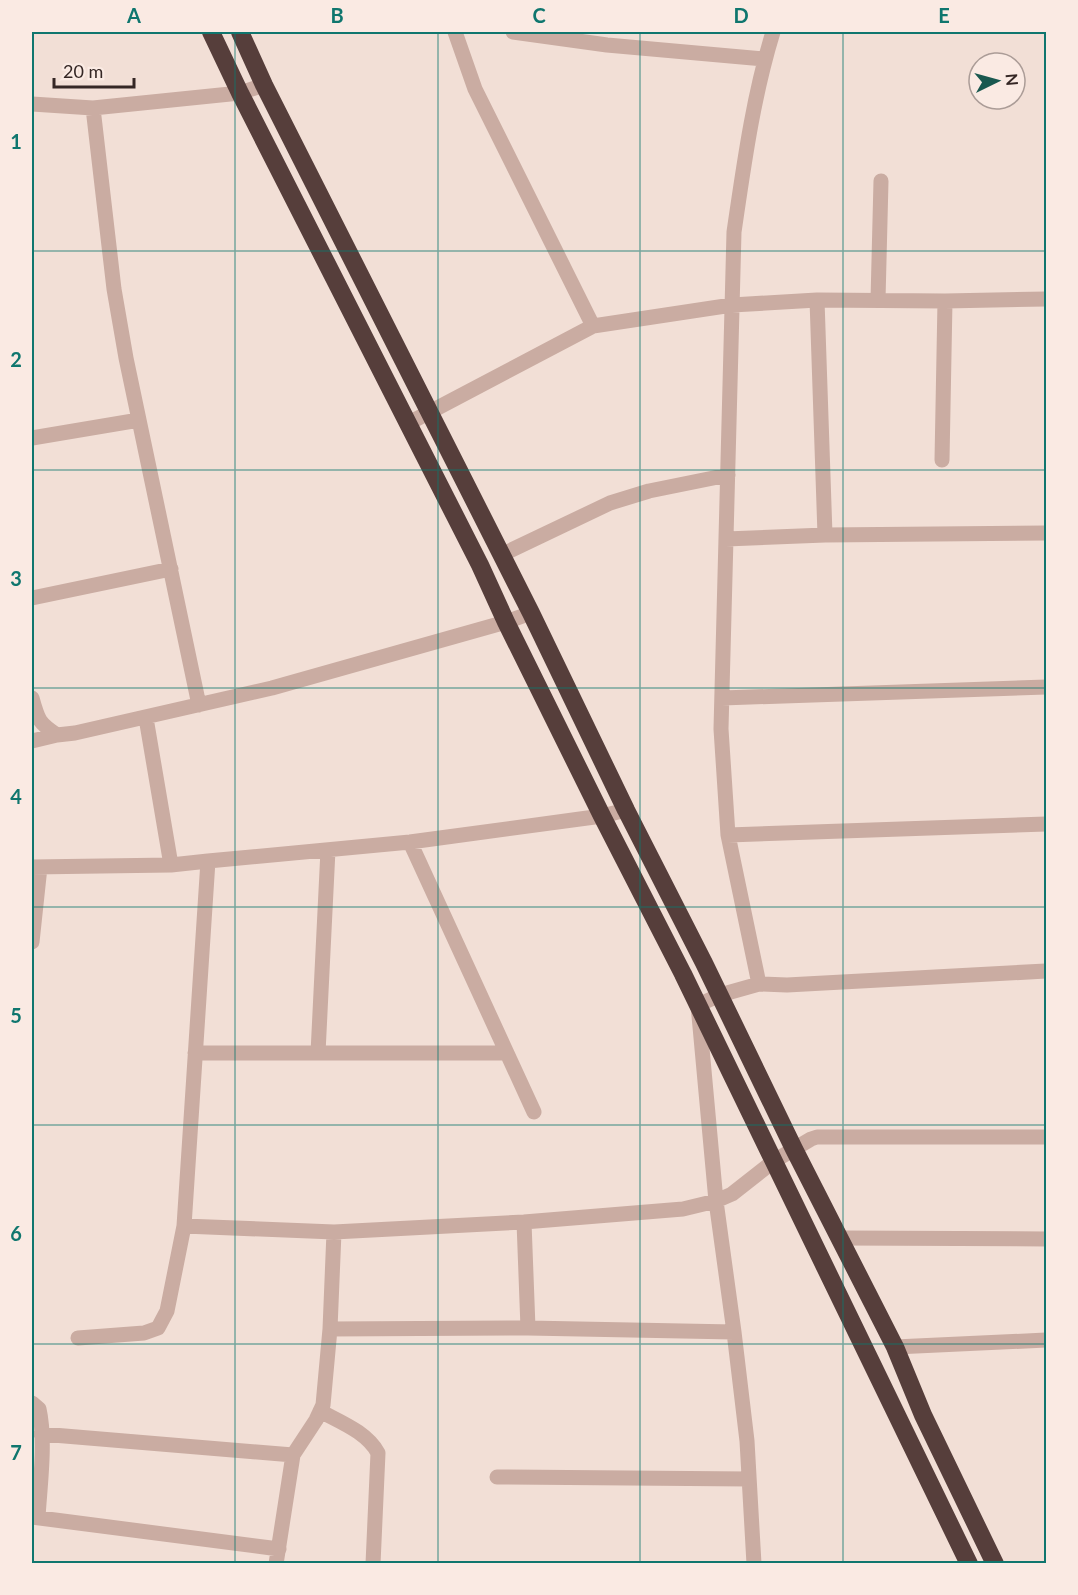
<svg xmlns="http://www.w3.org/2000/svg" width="1078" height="1595" font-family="Lato,sans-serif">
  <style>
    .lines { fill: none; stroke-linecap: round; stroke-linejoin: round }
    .minor { stroke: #caaca2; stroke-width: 15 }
    .highway { stroke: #563e3b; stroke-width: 18 }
    .grid { fill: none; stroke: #0f766e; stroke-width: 1.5; stroke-opacity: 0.55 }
    .neatline { fill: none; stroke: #0f766e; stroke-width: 2 }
    .grid-label { font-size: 20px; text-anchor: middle; font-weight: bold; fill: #0f766e }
  </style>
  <rect width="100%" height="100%" fill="#f2dfd6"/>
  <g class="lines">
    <!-- minor -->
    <path class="minor" d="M455,32L475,89L593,326
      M513,32L607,45L764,59
      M32,104L93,108L240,93L264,85
      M93,108L114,289L126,358L199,705
      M817,300L825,535
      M878,300L881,181
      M407,424L593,326L732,305L817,300L945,301L1046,299
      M32,438L139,420
      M942,460L945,301
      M726,539L825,535L1046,533
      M501,555L610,503L649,491L728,475
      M32,598L171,569
      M32,698C38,720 39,723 57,735L75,733L272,688L506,622L531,613
      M722,698L1046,687
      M146,718L171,865
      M32,741L57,735
      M728,835L1046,824
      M410,842L534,1112
      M32,867L171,865L208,861L410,842L602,816L626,810
      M32,942L40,867
      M759,984L728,835L721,729L734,232C744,164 753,97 773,32
      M195,1053H507
      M318,1053L328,850
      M524,1222L528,1328
      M184,1226L334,1232L524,1222L683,1209L716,1201L732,1194L774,1161L811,1139L817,1137H1046
      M840,1238L1046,1239
      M330,1329L528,1328L734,1332
      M78,1338L144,1333L158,1328L167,1311L184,1226L208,861
      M895,1347L1046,1340
      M32,1403L39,1409C46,1440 40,1485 38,1517
      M320,1411C340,1422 367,1432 378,1453L373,1564
      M41,1434L293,1455
      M497,1477L749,1479
      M32,1517L279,1549
      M276,1564L293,1455L316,1420L323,1405L330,1329L334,1232
      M754,1564L747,1441L734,1332L716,1201L698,1005L720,995L759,984L787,985L1046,971"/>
    <!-- highway -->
    <path class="highway" d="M211,32L240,93L480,565L506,622L602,816L683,974L969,1564
      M240,32L264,85L531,613L626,810L704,963L794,1149L895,1347L923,1415L995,1564"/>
  </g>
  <!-- grid -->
  <path class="grid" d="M235,32V1564M438,32V1564M640,32V1564M843,32V1564M32,251H1046M32,470H1046M32,688H1046M32,907H1046M32,1125H1046M32,1344H1046"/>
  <!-- border -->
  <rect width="1078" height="1595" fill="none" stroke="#faeae3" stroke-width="66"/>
  <!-- north arrow -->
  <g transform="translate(997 81) rotate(85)"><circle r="28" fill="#faeae3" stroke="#ab9c97" stroke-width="1.5"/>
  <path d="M0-4.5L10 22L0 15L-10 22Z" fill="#19584f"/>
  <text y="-9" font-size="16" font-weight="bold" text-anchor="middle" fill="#352725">N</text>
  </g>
  <!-- scale -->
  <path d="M54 78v9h80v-9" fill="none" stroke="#352725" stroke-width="3"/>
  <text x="63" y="78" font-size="18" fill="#352725" stroke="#faeae3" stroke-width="4.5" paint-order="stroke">20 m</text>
  <rect x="33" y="33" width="1012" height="1529" class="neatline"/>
  <g class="grid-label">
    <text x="134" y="23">A</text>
    <text x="337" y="23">B</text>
    <text x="539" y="23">C</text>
    <text x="741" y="23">D</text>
    <text x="944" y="23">E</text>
    <text x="16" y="149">1</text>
    <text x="16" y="367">2</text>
    <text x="16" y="586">3</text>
    <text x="16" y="804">4</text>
    <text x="16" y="1023">5</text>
    <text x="16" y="1241">6</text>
    <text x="16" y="1460">7</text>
  </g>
</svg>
